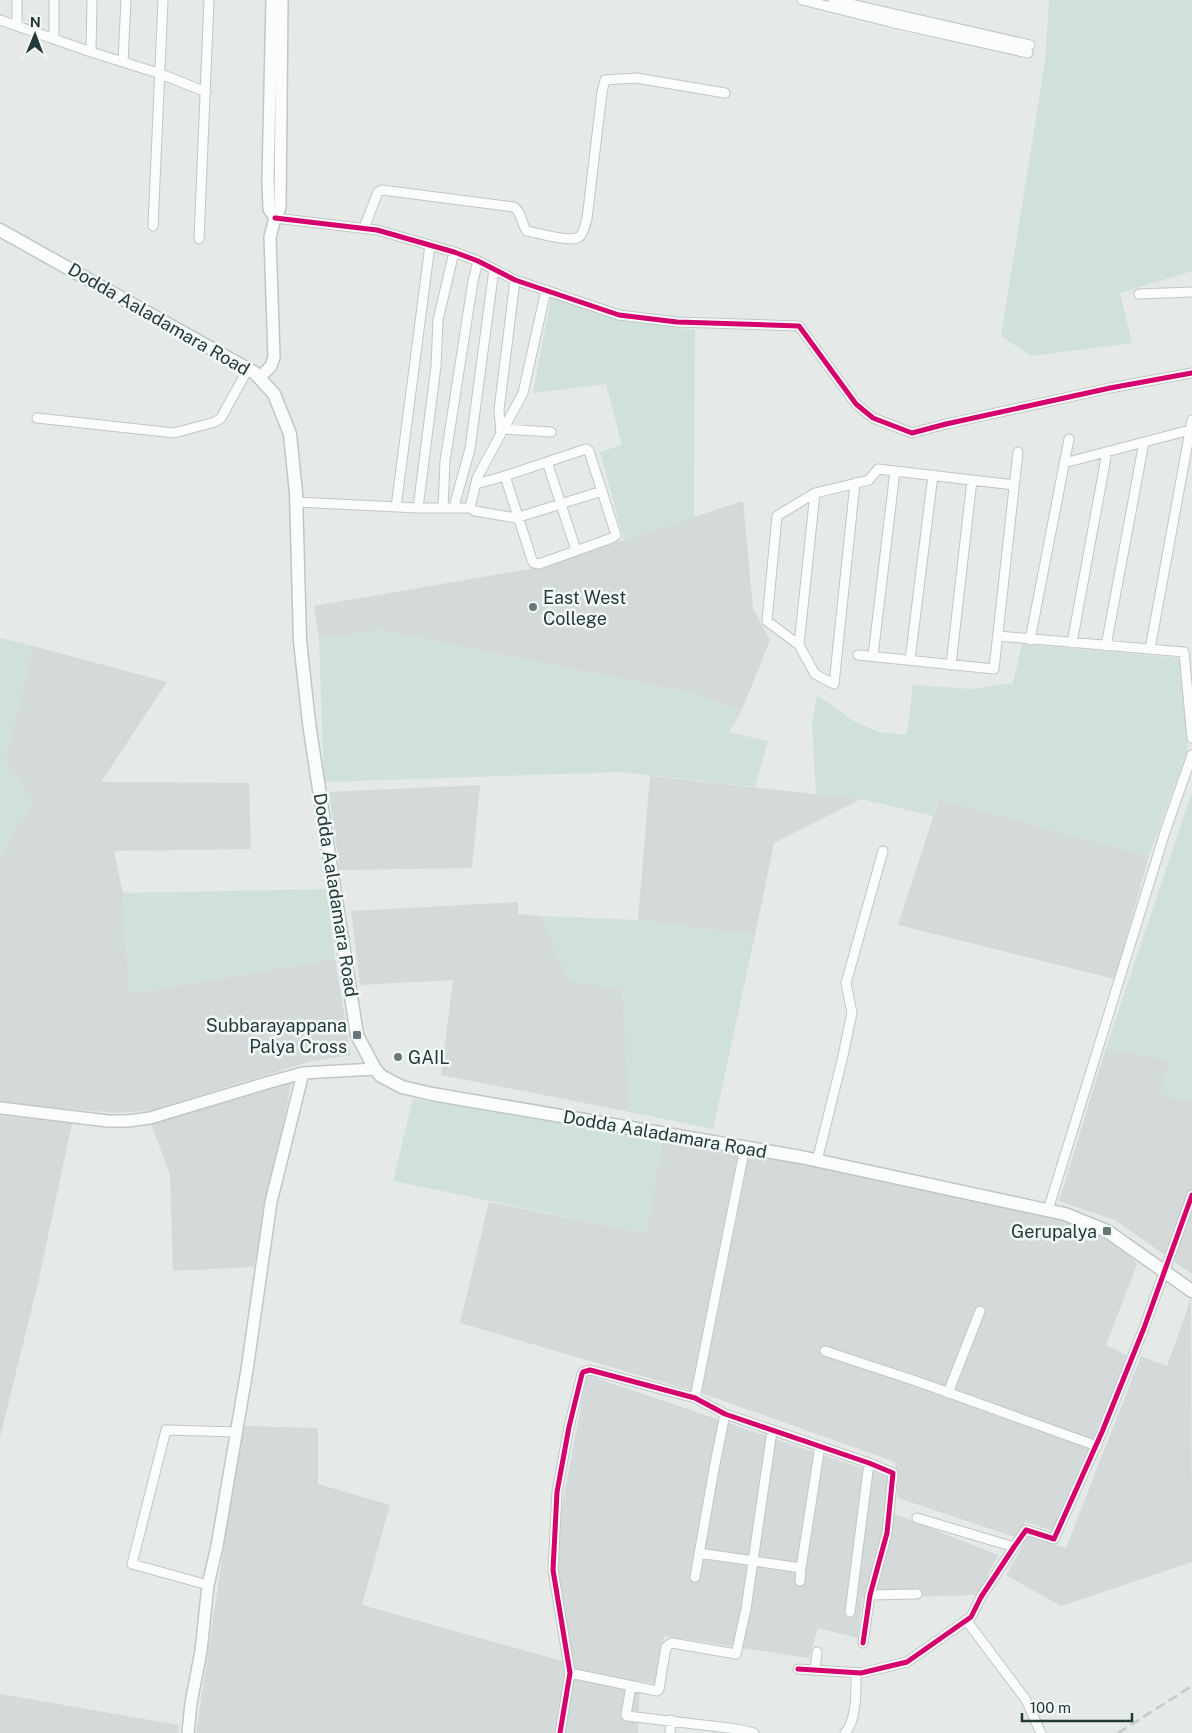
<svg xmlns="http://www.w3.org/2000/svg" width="1192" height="1733" font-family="'Public Sans',sans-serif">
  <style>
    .built { fill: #d3dad9 }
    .green { fill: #d0e1d9 }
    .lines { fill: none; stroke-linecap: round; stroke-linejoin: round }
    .minor-casing { stroke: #c2c6c5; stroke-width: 11 }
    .tertiary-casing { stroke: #c2c6c5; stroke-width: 14 }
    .secondary-casing { stroke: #c0c6c5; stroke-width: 15 }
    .minor { stroke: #fbfcfc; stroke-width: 9 }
    .tertiary { stroke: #fbfcfc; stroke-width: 11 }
    .secondary { stroke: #fbfcfc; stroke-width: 12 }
    .rail { stroke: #c7caca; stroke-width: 2.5; stroke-dasharray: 10 5; stroke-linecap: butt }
    .cycleway-casing { stroke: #f3f8f7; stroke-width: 8 }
    .cycleway { stroke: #d6006c; stroke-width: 5 }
    .poi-dot { fill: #687777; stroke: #f3f8f7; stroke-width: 2 }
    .labels { text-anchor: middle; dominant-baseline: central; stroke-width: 5; stroke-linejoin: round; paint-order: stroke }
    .street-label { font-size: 18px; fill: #243a3a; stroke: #f3f8f7 }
    .poi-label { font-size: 18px; fill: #243a3a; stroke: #f3f8f7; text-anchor: start }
  </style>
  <rect width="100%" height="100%" fill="#e5e9e8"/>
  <!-- built -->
  <path class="built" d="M743,501L753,608L770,640L741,712L691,693L378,630L319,639L314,606L541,567Z
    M33,646L167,682L101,782L249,783L251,849L114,851L123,894L129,994L335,959L351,1055L308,1062L153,1110L117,1113L0,1103V855L33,800L5,761Z
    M650,776L861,799L774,843L755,935L638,920Z
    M480,785L472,868L340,870L329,792Z
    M939,799L1149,856L1115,979L898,925Z
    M518,902V914L540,916L570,981L622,989L630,1112L441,1075L453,980L360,985L351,911Z
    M1106,1048L1170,1060L1161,1096L1192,1100V1274L1115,1220L1059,1201Z
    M292,1079L254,1267L173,1271L170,1175L151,1123Z
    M0,1116L72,1123L39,1279L0,1437Z
    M663,1137L789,1161L1067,1221L1113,1239L1137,1264L1106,1345L1128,1356L1053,1531L1025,1522L1018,1538L898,1498L895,1462L707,1395L460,1323L489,1202L646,1233Z
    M1191,1298L1192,1562L1061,1606L1006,1575L1029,1535L1066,1548L1141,1356L1167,1366Z
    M587,1375L888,1477L890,1512L998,1555L978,1595L862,1598L858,1638L818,1628L809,1658L664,1636L658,1684L640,1681L638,1733H196L242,1426L318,1428V1484L390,1505L362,1605L562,1661L556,1537Z
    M0,1694L179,1725L178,1733H0Z"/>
  <!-- green -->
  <path class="green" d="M1049,0H1192V271L1120,293L1132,343L1031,356L1001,336L1045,62Z
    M551,297L610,318L695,330L694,517L624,540L600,452L622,445L606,384L533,393Z
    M378,630L691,693L741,712L729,732L768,741L755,787L620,772L324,782L319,639Z
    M0,638L33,646L5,761L33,800L0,855Z
    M1022,644L1180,658L1188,750L1149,856L939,799L933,816L861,799L816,794L812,724L817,695L852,720L878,732L907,735L913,685L971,689L1013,683Z
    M1192,792V1100L1161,1096L1170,1060L1106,1048Z
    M327,889L335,959L129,994L123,893Z
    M540,916L638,920L755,935L713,1129L630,1112L622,989L570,981Z
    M413,1099L663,1137L646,1233L393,1181Z"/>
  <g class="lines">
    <defs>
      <path id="minor" d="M17,0V26
        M802,0L890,22L1028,53
        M833,0L1030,45
        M0,20L91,52L161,74L206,92
        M54,39V0
        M91,52L92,0
        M123,62L126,0
        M275,218L377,230L454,252L478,261L515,280L619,315L677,322L799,326L856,404L873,418L912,433L946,424L1110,388L1192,373
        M153,226L163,0
        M364,228L378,192L382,190L514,207C522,212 521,224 527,231C538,233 570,243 579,237C584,234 585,224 587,219L602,92L605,80L636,78L725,93
        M199,239L209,0
        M1139,294L1192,292
        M37,418L174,433L215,422L221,418L248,369
        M504,429L551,432
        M501,434L499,410L515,280
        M547,462L505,476L532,560L534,563L539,564L612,538L616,535L589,451L586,449L547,462L576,550
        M1064,463L1190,430
        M855,483L834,684L815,674L799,645L767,621L777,516L815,493L869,480L878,469L1014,485
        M476,484L505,476
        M296,502L418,508H470L475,511L516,518L602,491
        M396,507L430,245
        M443,507L445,461L473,281L478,261
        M418,508L436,366L438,320L454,252
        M454,508L456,499L470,449L494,269
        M470,508L477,478L523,393L546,290
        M998,636L1184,652L1192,738
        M1030,640L1069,439
        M1072,643L1107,452
        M799,645L815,493
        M1106,646L1144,442
        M1150,649L1192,420
        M858,655L994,669L1018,452
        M873,656L895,471
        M910,660L933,475
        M951,665L972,480
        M817,1161L842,1060L852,1013L846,983L883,851
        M1048,1210L1165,832L1192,755
        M825,1351L916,1381L1097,1446
        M948,1393L980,1311
        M695,1398L745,1147
        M917,1518L1014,1547
        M699,1553L801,1568
        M695,1577L714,1469L725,1414
        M800,1581L801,1568L820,1446
        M208,1585L132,1564L166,1430L236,1432
        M870,1595L917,1594
        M850,1612L869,1463
        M966,1620L1026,1700L1041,1733
        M798,1669L861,1673L907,1662L971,1617L981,1597L1014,1547L1026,1530L1054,1539L1102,1432L1144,1328L1192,1195
        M815,1670L817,1652
        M570,1673L657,1691L659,1689L666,1647L672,1643L736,1654L746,1609L772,1431
        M631,1686L626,1715L627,1716L737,1729L754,1733
        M560,1733L570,1673L553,1570L557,1492L569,1427L582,1374L583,1372L590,1370L695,1398L725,1414L869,1463L893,1473L887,1533L870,1595L863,1643
        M670,1733L671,1720
        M845,1733C857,1720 856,1690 856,1673"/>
      <path id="tertiary" d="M272,0L268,179L269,209L275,218
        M259,378L271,366L274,357L270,237L275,218L280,208L282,0
        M0,1108L108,1121H128L150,1118L270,1082L303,1073L375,1069
        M188,1733L191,1703L201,1651L208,1585L217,1546L247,1370L271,1202L303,1073"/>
      <path id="secondary" d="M0,230L255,373L274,394L290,434L296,493L300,641L309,723L325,829L357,1035L375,1069L381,1076L402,1087L432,1094L801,1157L1065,1214L1107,1231L1192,1291"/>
    </defs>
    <!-- minor casing -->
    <use href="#minor" class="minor-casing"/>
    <!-- tertiary casing -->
    <use href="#tertiary" class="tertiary-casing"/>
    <!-- secondary casing -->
    <use href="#secondary" class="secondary-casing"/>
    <!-- minor -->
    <use href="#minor" class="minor"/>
    <!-- tertiary -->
    <use href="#tertiary" class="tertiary"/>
    <!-- secondary -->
    <use href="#secondary" class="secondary"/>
    <!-- rail -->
    <path class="rail" d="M1118,1733L1192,1686"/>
    <defs>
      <path id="cycleway" d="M275,218L377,230L454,252L478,261L515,280L619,315L677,322L799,326L856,404L873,418L912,433L946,424L1110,388L1192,373
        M798,1669L861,1673L907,1662L971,1617L981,1597L1014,1547L1026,1530L1054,1539L1102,1432L1144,1328L1192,1195
        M560,1733L570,1673L553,1570L557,1492L569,1427L582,1374L583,1372L590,1370L695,1398L725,1414L869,1463L893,1473L887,1533L870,1595L863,1643"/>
    </defs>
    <!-- cycleway casing -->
    <use href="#cycleway" class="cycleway-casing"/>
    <!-- cycleway -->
    <use href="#cycleway" class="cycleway"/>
  </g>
  <!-- markers -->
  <g class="poi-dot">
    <circle cx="533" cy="607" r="5"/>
    <rect x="352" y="1030" width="10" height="10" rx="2.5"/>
    <circle cx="398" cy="1057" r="5"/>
    <rect x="1102" y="1226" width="10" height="10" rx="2.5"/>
  </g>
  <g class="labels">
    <!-- street labels -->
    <g class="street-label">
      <text transform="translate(159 319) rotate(30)">Dodda Aaladamara Road</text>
      <text transform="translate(336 895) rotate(81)">Dodda Aaladamara Road</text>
      <text transform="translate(665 1134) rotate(10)">Dodda Aaladamara Road</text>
    </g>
    <!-- poi labels -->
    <g class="poi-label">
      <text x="543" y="597">East West<tspan x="543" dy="21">College</tspan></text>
      <text x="347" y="1025" text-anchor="end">Subbarayappana<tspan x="347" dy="21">Palya Cross</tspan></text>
      <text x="408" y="1057">GAIL</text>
      <text x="1097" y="1231" text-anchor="end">Gerupalya</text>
    </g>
  </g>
  <!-- north arrow -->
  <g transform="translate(35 35) rotate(1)" stroke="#f3f8f7" stroke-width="4" paint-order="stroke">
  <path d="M0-4L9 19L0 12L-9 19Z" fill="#243a3a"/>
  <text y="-8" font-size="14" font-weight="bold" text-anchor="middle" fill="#243a3a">N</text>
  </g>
  <!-- scale -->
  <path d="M1022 1713v8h110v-8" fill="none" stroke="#243a3a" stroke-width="2.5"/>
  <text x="1030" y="1713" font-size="15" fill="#243a3a" stroke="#f3f8f7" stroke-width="4" paint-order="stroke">100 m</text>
</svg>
